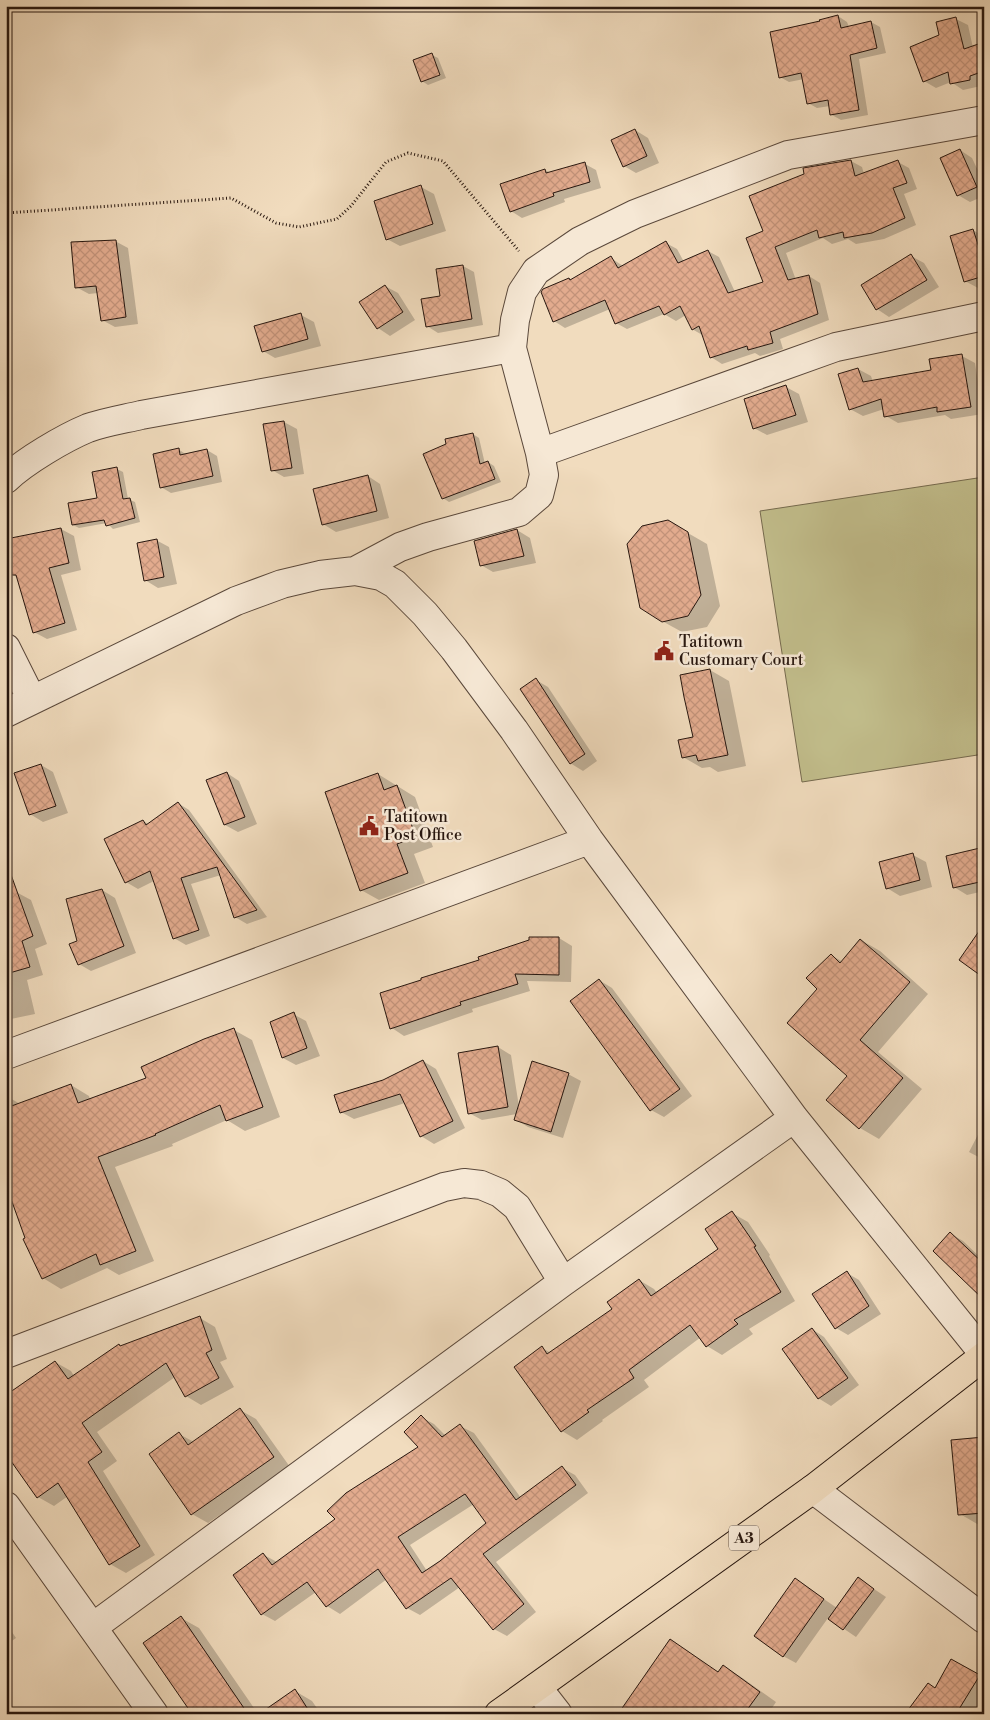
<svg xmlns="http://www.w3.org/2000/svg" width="990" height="1720" font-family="'Libre Bodoni',serif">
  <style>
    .green { fill: #c2be8c; stroke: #756a4e }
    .shadow { fill: #0003; fill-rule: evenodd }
    .building { fill: url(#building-cross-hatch); stroke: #28170f; fill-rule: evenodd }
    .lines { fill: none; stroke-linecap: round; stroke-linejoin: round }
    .minor-casing { stroke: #5a483b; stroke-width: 30 }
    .highway-casing { stroke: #28170f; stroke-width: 30 }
    .path { stroke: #28170f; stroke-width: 3; stroke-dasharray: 1 2.5; stroke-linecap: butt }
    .minor { stroke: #f6e8d5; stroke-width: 28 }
    .highway { stroke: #f1dcbe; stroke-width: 28 }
    .labels { text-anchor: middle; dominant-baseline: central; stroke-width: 5; stroke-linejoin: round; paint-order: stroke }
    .shield { fill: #f6e8d5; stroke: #66564a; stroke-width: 1 }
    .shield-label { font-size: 15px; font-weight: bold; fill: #28170f }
    .poi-label { font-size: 16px; fill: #28170f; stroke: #f6e8d5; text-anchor: start }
  </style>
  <defs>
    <pattern id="building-cross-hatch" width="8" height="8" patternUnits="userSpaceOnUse" patternTransform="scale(1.25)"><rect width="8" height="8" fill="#e2ab8e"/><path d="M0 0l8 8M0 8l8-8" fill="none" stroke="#c29279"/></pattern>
  </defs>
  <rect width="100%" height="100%" fill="#f1dcbe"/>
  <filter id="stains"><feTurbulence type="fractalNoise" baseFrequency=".004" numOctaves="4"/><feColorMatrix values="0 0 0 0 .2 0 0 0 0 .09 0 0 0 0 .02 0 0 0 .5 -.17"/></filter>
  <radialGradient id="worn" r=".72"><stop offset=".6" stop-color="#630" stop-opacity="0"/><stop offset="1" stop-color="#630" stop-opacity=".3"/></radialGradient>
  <!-- green -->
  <path class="green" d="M984,477V754L802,782L760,511Z"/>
  <!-- shadow -->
  <path class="shadow" d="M838,16L847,22L849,27L871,22L880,27L886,53L859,59L868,115L841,120L832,115L830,106L817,108L808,103L804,79L789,82L780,77L821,22Z
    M956,19L968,25L973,48L984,44V82L981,83V86L963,90L951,82L936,88L924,81L941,36Z
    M432,55L438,58L446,78L428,85L422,81Z
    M635,130L648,138L659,163L636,173L624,166Z
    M960,150L972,158L984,183V196L970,202L958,195Z
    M851,161L862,167L864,174L898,162L909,168L917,189L904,194L916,225L884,239L856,244L848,239L832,244L823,238L786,253L796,280L809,276L820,283L829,320L780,339L783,349L760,356L755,353L722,364L711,357L704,336L692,329L686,315L676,321L664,314L627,329L616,323L610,309L565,328L554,321L569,279L572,280L611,258L623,266L666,243L677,249L684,262L708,251L719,257L735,292L765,283L764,232Z
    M585,164L596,170L601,188L564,199L565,202L522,218L511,211L545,170L551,173Z
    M421,187L434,194L446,231L400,246L387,239Z
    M973,230L984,237V287L978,288L965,281Z
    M115,241L128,248L138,324L115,327L102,320L98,293L89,294L76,287Z
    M911,256L924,263L939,287L889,317L877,309Z
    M463,266L474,272L483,325L438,333L427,326L442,297Z
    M385,286L398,293L415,320L390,336L378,328Z
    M301,315L314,322L321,346L275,358L263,351Z
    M962,356L975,363L983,414L951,419L945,415L898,423L886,416L884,409L863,416L850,409L858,369L871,376L873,382L932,371Z
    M786,387L799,394L808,422L767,435L754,428Z
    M284,422L297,429L304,474L284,477L272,470L265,425Z
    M473,434L479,438L485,464L488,462L494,466L501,482L449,502L443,498Z
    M178,449L187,455L207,450L217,456L222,482L171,493L161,487Z
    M117,469L123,472L128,499L135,502L140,522L113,529L107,523L79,528L73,525L98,499Z
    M368,476L380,484L389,518L336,532L323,524Z
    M667,521L707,544L720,606L707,627L682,632L662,621Z
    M61,529L74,536L81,570L61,575L77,630L47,639L34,632L18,578L13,575Z
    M517,530L530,538L536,563L493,572L481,565Z
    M156,540L169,547L177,584L158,588L145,580Z
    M710,670L729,681L746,766L718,772L710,767L702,768L683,757L694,738Z
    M536,680L548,687L597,761L583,771L570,763Z
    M41,765L53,772L68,813L43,822L30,814Z
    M227,773L239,781L257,824L238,832L225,825Z
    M378,774L415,797L433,847L414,854L425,883L379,900L361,890Z
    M178,803L189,810L267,917L247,924L235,917L221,875L191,884L210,936L186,945L174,938L154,881L138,889L126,882L143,821L149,824Z
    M979,849L984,852V891L967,895L954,887Z
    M913,855L926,862L932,887L900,896L887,888Z
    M102,890L115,898L136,953L91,971L79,964V942Z
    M16,892L31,900L47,944L35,949L43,975L27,980L35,1014L6,1020V896Z
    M559,938L572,946L571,982L527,981L530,991L472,1009L473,1012L404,1036L392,1028L423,981Z
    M861,940L880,951L928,994L878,1052L922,1089L879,1139L860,1128L828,1100L849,1076L819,989L831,955L843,962Z
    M599,980L612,988L692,1096L664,1117L651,1110Z
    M293,1014L306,1021L320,1056L296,1065L283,1058L271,1022Z
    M234,1030L252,1040L280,1117L245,1131L227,1120L172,1144L173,1146L115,1167L154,1261L119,1275L107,1268L61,1289L43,1278L6,1181V1100L10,1098L20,1104L71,1085L89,1096L90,1100L147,1078Z
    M498,1047L511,1055L519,1107L568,1074L581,1081L563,1138L528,1127L515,1119L517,1114L482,1120L469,1113Z
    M423,1061L436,1069L465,1128L434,1144L421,1136L405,1103L354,1119L341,1112L384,1081Z
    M984,1123V1160L969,1152Z
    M732,1213L748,1222L770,1255L769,1256L795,1301L749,1329L753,1334L722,1355L707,1346L701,1337L644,1380L649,1387L602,1420L603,1421L577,1440L562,1431L542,1348L551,1353L613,1309L639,1280L654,1289L657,1293L719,1249Z
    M951,1234L963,1241L984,1261V1296Z
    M847,1273L859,1280L881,1314L848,1335L836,1328Z
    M200,1318L215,1327L227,1359L220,1362L234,1387L201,1405L186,1396L175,1377L97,1432L117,1461L103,1471L155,1555L126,1573L110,1564L68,1496L54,1506L38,1497L55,1362L71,1371L74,1376L121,1347Z
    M812,1329L824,1337L859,1385L831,1406L818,1398Z
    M240,1410L256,1419L290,1467L208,1523L192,1514L179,1434L194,1442Z
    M421,1417L434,1424L446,1436L460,1426L474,1433L521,1498L562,1468L575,1475L588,1493L496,1562L536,1612L507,1636L494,1629L460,1587L420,1615L407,1608L387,1579L340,1614L327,1606L316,1592L275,1621L262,1614L264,1555L277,1562L336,1519L420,1447ZM474,1504L488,1523L427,1571L410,1545Z
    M984,1438V1525H979L960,1514Z
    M859,1579L886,1597L856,1637L828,1618L796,1663L783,1656L796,1580L837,1608Z
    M181,1618L199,1628L258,1714H193Z
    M6,1623L16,1638L6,1645Z
    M670,1640L719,1673L724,1667L741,1677L776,1702L768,1714H619Z
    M951,1660L984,1679V1709L981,1714H907L936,1689Z
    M295,1691L312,1701L321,1714H261Z"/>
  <!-- building -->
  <path class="building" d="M838,15L841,28L871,21L877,48L850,55L859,110L830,115L828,100L807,104L801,73L779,78L770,32L820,21L819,20Z
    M956,17L964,49L984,42V71L970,76V80L950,84L948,72L923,82L910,47L939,35L936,22Z
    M432,53L440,75L421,82L413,60Z
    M635,129L647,156L623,167L611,140Z
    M960,149L977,187L957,196L940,158Z
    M851,160L855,176L898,160L907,183L893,188L905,218L872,233L844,238L843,232L819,238L817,230L775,247L788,280L809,275L818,314L770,332L773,343L748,350L747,346L710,358L699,326L692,330L680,306L664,315L659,306L615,324L605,300L553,322L541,292L543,289L569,278L570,280L611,256L618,268L666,241L678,263L708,250L728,293L763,282L746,238L763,231L749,196L804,174L803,168Z
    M585,162L590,182L553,193L554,196L510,212L500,184L545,169L546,173Z
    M421,185L433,224L386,240L374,201Z
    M973,229L984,263V276L964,282L950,236Z
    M116,240L126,317L101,321L96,286L75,288L71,242Z
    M911,254L927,280L876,310L861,285Z
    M463,265L472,319L426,327L421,299L440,296L436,269Z
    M385,285L403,312L377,329L359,302Z
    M301,313L308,339L262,352L254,326Z
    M962,354L971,407L937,412V407L884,417L881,399L849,410L838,374L858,368L863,382L931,370L929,359Z
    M786,385L796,415L753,429L744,399Z
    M284,421L292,468L271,471L263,424Z
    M473,433L480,464L488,461L495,479L442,499L423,454L446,444L445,439Z
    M179,448L180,455L207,449L213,476L160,488L153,454Z
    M117,467L123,499L130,498L135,518L106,526L104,520L72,525L68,503L97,498L92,472Z
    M368,475L377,511L322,525L313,489Z
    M668,520L688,532L701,595L688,616L662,622L640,608L627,544L642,526Z
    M61,528L69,563L49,568L65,623L33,633L16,575H12L6,551V539Z
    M517,529L524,556L480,566L474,541Z
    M157,539L164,577L144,581L137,543Z
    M710,669L728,755L698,761L696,755L682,758L678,740L693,737L684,697L680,675Z
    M536,678L585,754L570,764L520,689Z
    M41,764L56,806L29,815L14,773Z
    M227,772L245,817L224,825L206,780Z
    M378,773L384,790L397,785L416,837L397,844L408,873L360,891L325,792Z
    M178,802L257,910L234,918L217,867L181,878L199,930L173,939L150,871L125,883L104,839L143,820L146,825Z
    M980,848L984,866V881L953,888L946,856Z
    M913,853L920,880L886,889L879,862Z
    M9,869L33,936L22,941L30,967L6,974V870Z
    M102,889L124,946L78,965L69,944L77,941L66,899Z
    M984,924V978L959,960Z
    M529,937H559V975L515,974L518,984L460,1002L461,1005L390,1029L380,993L421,980V978L479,960L478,957L529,940Z
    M860,939L910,982L860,1040L903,1078L859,1129L826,1100L847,1076L787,1023L817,989L806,978L831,954L840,963Z
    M599,979L680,1089L650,1111L570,1001Z
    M294,1012L307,1048L282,1058L270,1022Z
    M234,1028L263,1107L226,1121L220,1105L155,1134L156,1135L98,1157L136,1251L100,1265L96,1254L42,1279L23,1239L25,1238L6,1185V1108L71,1084L78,1103L146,1078L141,1067L204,1039Z
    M498,1046L508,1107L468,1114L458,1053Z
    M423,1060L453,1121L420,1137L400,1094L340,1113L334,1095L383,1080Z
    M532,1061L569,1073L551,1132L514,1120Z
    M732,1211L756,1246L754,1247L781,1292L734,1320L738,1324L706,1347L690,1325L629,1370L634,1378L587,1410L589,1412L561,1432L514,1367L542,1346L547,1354L612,1309L607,1302L639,1279L651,1296L718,1249L705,1229Z
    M950,1232L984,1264V1300L933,1251Z
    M847,1271L869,1306L835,1329L812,1294Z
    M200,1316L212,1350L206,1353L219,1378L185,1397L166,1363L82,1423L102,1452L88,1462L140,1546L109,1565L58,1483L37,1498L6,1454V1395L55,1361L68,1379L119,1344L120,1346Z
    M812,1328L848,1378L818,1399L782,1349Z
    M240,1408L274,1457L191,1515L149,1454L179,1432L188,1445Z
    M421,1415L442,1437L460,1424L516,1500L562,1466L576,1485L483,1554L524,1604L493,1630L451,1578L406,1609L378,1569L326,1607L307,1582L261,1615L233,1575L263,1553L272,1565L335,1519L327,1511L346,1493L418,1447L404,1432ZM465,1494L486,1523L440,1561L422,1573L398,1537Z
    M984,1437V1513L958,1515L951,1440Z
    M858,1577L874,1589L843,1630L828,1619Z
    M795,1578L824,1599L783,1657L754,1636Z
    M181,1616L248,1714H192L143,1643Z
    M670,1639L718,1672L723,1665L760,1692L744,1714H618Z
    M951,1659L980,1675L956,1714H905L928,1683L935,1688Z
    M295,1689L311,1714H259Z"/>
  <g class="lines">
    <defs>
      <path id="minor" d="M540,453L836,347L984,316
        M6,479C25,461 64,438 88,428C105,422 124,419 141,415L512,348
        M355,571L400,547L428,537L519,512L539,495L544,475L540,453L512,348L515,320L522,292L536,271L580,241L635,214L788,155L984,120
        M6,648L32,700
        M6,713L236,601L282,584L320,575L355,571L381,576L395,584L425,614L454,649L514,730L589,840L794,1118L984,1354
        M6,1055L589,840
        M6,1354L444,1187L464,1183L481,1185L500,1193L517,1207L563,1282
        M813,1489L984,1619
        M6,1506L154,1714
        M93,1627L563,1282L794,1118
        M537,1687L558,1714"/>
      <path id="highway" d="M499,1714L813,1489L984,1356"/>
    </defs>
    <!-- minor casing -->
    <use href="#minor" class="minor-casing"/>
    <!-- highway casing -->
    <use href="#highway" class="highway-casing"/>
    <!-- path -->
    <path class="path" d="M6,213L231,198L276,223L299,227L337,219L351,206L386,162L408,153L443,161L519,251"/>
    <!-- minor -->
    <use href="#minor" class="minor"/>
    <!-- highway -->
    <use href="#highway" class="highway"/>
  </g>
  <!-- icons -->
  <defs>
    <symbol id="civic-bare" viewBox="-9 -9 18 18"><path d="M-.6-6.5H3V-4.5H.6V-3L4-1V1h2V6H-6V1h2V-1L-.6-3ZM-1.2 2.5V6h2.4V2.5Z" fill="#8f2418" stroke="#f6e8d5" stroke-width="2.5" paint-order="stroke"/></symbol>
  </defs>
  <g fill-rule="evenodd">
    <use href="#civic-bare" x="650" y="637" width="28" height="28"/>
    <use href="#civic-bare" x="355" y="812" width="28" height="28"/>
  </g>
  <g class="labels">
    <!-- shield labels -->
    <rect class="shield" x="729" y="1525.5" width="30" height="25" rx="4"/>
    <g class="shield-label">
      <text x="744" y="1538">A3</text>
    </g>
    <!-- poi labels -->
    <g class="poi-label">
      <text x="679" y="642">Tatitown<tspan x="679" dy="18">Customary Court</tspan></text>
      <text x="384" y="817">Tatitown<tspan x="384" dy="18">Post Office</tspan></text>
    </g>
  </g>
  <!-- margin -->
  <rect width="990" height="1720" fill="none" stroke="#f1dcbe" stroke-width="25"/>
  <rect x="8" y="8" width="975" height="1705" fill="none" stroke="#28170f" stroke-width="2.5"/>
  <rect x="12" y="12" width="965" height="1695" fill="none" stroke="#28170f"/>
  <rect width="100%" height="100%" filter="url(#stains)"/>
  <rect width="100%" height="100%" fill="url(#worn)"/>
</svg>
